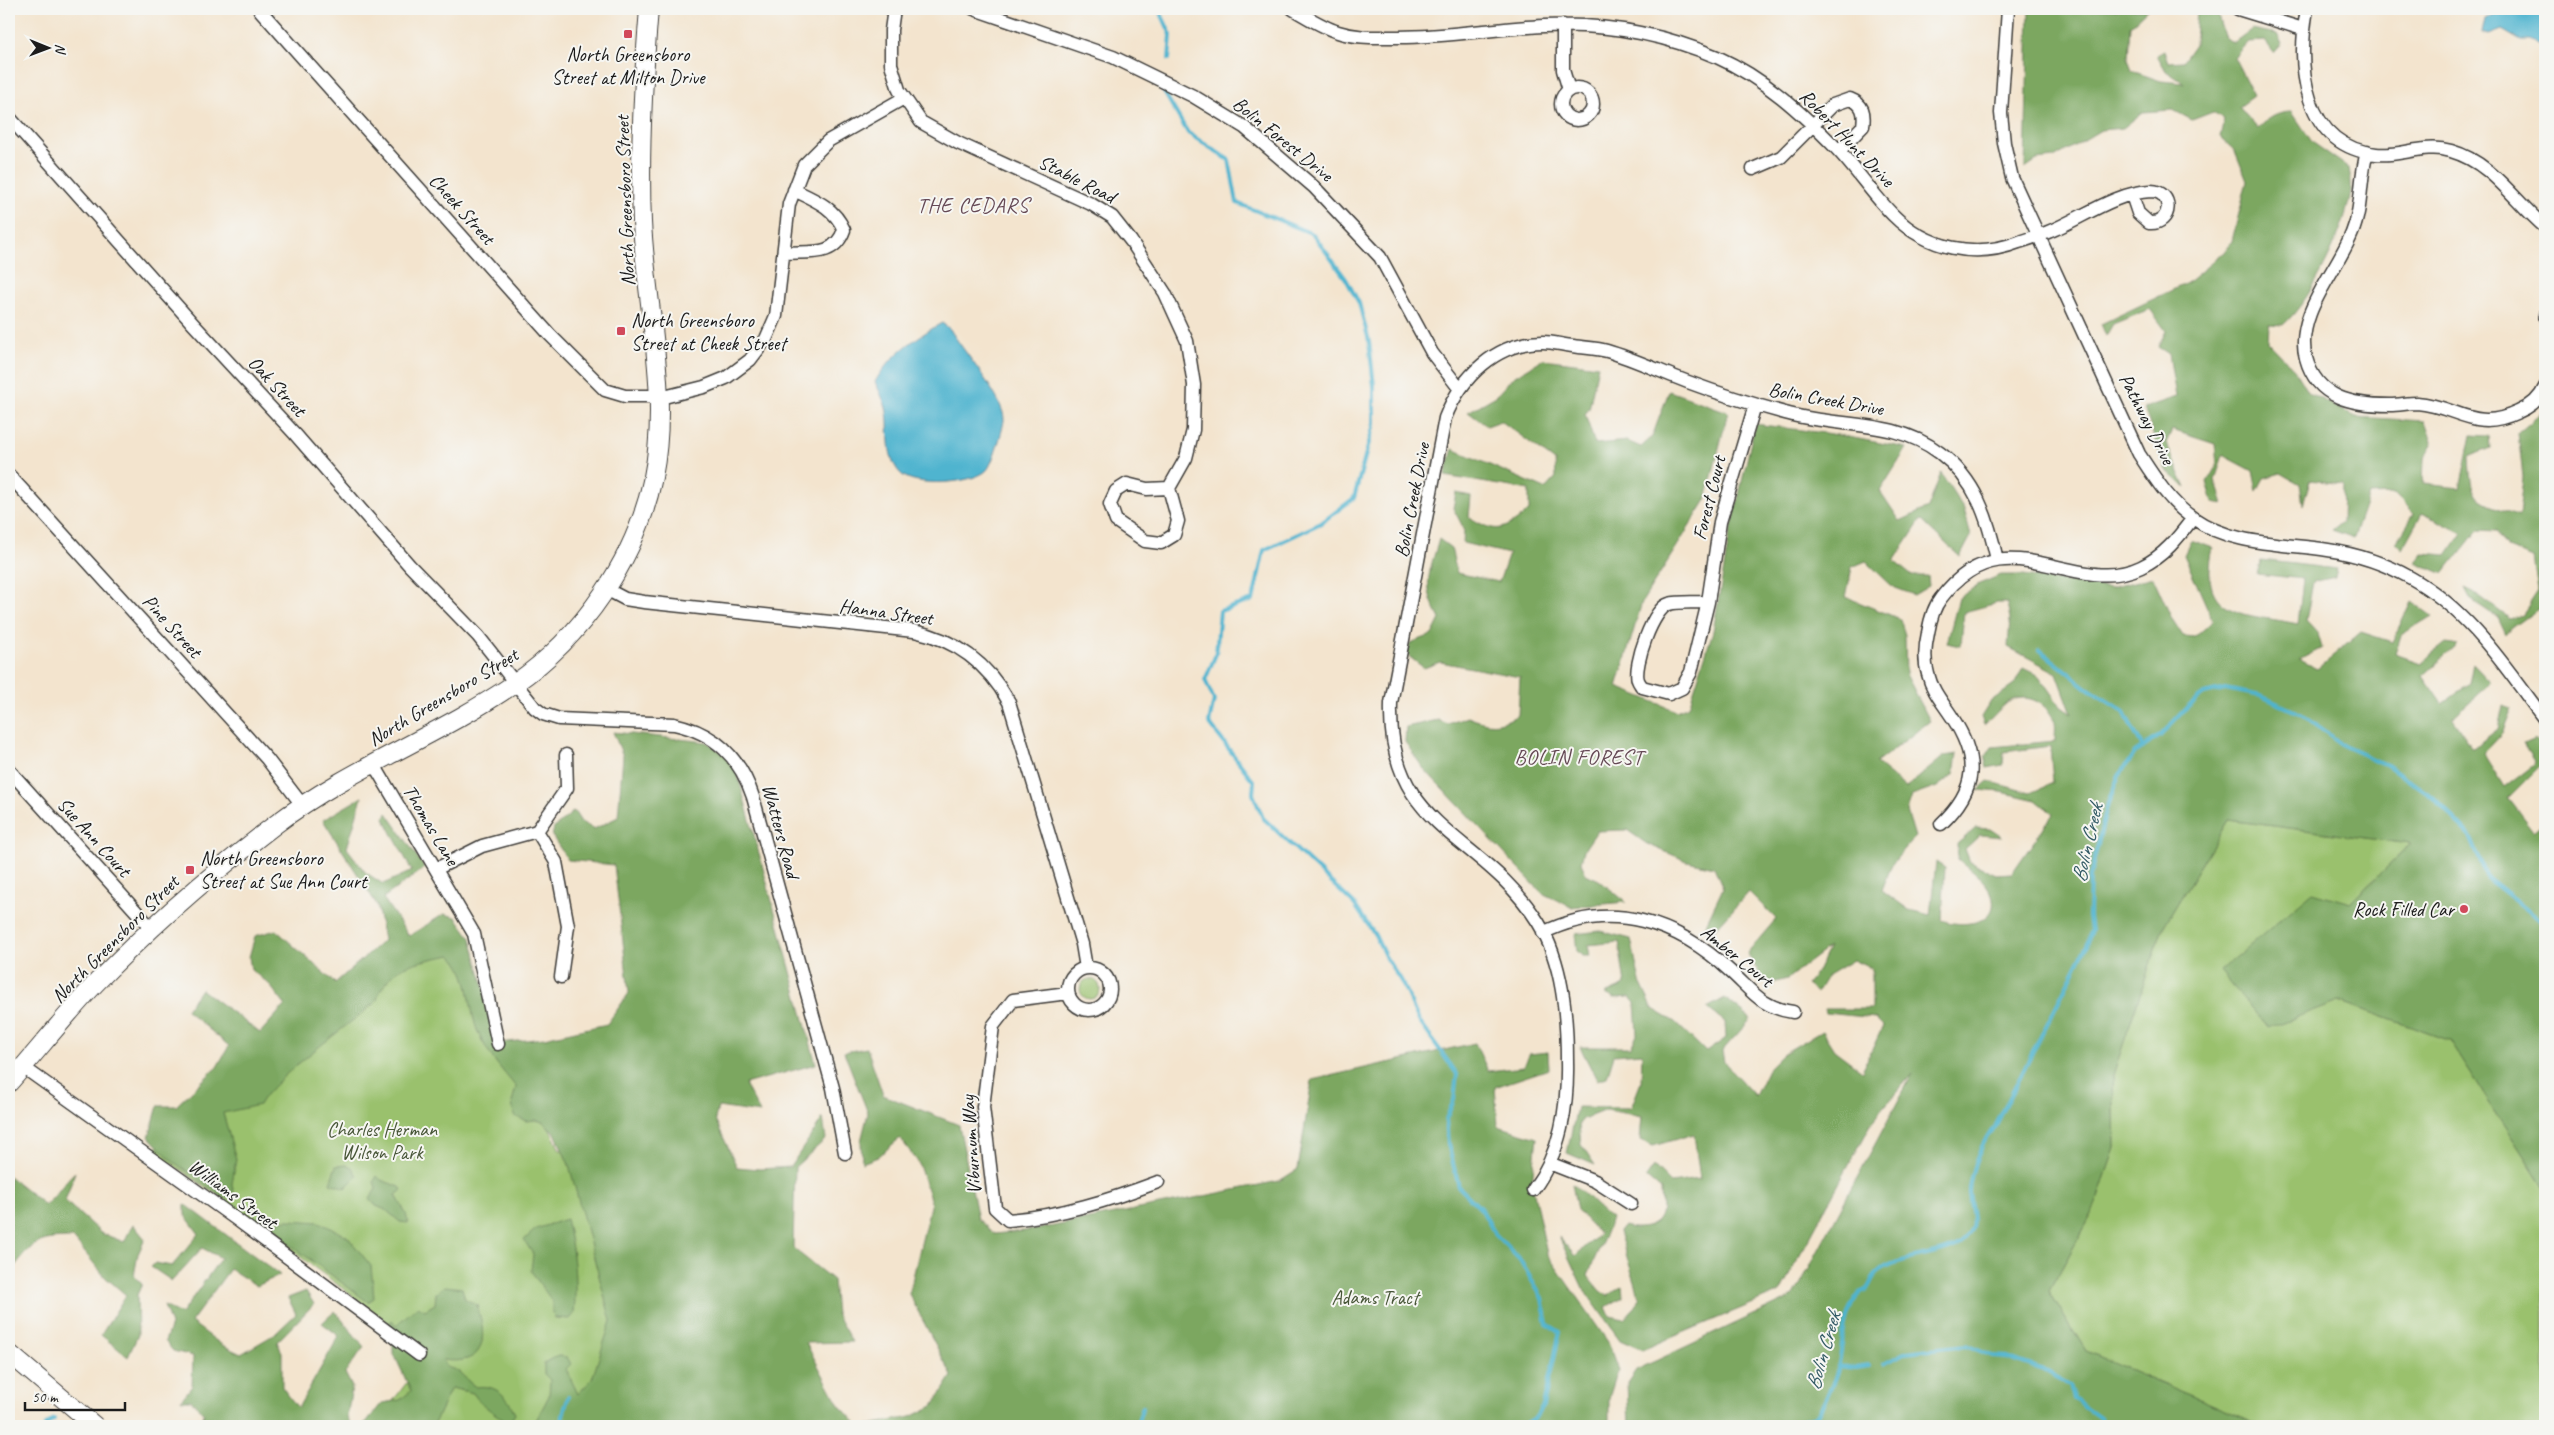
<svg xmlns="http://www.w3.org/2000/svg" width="2554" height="1435" font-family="Caveat,sans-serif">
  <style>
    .green { fill: #9ac16d; stroke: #5b6e44 }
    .forest { fill: #7ba760; stroke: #4c623e }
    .water { fill: #50b4cf; stroke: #366876 }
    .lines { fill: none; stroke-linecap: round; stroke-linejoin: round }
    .stream { stroke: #50b4cf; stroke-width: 4 }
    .minor-casing { stroke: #3c3a37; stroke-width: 15 }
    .secondary-casing { stroke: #3c3a37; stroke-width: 20 }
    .minor { stroke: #fff; stroke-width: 12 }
    .secondary { stroke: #fff; stroke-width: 18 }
    .poi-dot { fill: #d1495b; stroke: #f6f6f2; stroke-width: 2 }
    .labels { text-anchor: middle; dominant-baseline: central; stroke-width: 4; stroke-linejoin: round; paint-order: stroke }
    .poi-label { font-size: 20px; fill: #1c1c1c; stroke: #f6f6f2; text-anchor: start }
    .street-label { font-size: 20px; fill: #1c1c1c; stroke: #f6f6f2 }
    .park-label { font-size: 20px; fill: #485638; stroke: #f6f6f2 }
    .neighbourhood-label { font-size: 21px; letter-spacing: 1px; fill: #664a56; stroke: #f6f6f2 }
    .water-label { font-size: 21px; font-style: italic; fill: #315964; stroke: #f6f6f2 }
  </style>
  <rect width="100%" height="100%" fill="#f6f6f2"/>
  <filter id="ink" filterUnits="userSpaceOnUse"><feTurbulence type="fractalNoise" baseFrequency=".02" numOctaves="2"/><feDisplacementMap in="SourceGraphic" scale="10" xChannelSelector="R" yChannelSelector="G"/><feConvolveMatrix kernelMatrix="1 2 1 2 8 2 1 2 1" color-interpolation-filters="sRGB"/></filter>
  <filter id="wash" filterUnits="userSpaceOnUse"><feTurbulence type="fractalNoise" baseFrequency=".0096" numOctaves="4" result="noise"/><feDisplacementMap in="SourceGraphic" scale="20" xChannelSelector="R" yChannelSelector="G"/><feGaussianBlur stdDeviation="1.12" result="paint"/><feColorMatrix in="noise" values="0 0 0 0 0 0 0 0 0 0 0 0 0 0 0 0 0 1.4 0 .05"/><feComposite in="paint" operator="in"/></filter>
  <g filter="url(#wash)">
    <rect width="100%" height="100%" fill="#f3e4ce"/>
    <!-- green -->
    <path class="green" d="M2228,820L2411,844L2350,903L2268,1027L2339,1001L2450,1041L2545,1189V1426H2263L2086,1351L2049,1291L2092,1214L2115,1148L2113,1075L2156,946L2165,924Z
      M458,928L489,1048L548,1125L560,1150L693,1143L837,1426H374L429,1353L227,1202L153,1151L288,1031Z
      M1080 989a10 10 0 1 1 20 0a10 10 0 1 1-20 0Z"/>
    <!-- forest -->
    <path class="forest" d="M2029,9H2148L2130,26L2128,58L2132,71L2161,81L2184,83L2166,71L2157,55L2164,51L2168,62L2183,61L2195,44L2197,9L2217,13L2224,36L2233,43L2252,29L2277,34L2282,44L2274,53L2265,41L2248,42L2234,57L2254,96L2239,107L2258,129C2268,118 2277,112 2292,112L2312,142L2349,168C2350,175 2352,184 2351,191C2345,230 2312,300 2283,325L2269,324L2268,342L2295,370L2309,393L2356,417L2425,421L2433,444L2424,459L2423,484L2460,488L2471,435L2489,436L2490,448L2469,457C2471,505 2477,500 2519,516L2523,477L2518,433L2545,410V604L2512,628L2506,635L2498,618L2470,599L2465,589L2478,595L2510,619L2522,615L2538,591L2533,558L2507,548L2496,531L2478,530L2443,574L2416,562L2423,553L2447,555L2462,533L2422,513L2402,549L2396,543L2414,514L2394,494L2369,495L2354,538L2332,530L2342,522L2343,484L2310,480L2303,505L2300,484L2281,473L2264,478L2257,491L2253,471L2223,455L2215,480L2223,504L2213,502L2207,482L2217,465L2215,444L2172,430L2166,443L2186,488L2165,469L2144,408L2176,397L2169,354L2158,347L2166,331L2150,309L2113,324L2106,336L2101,324L2187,283L2224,252L2232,241L2247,181L2235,151L2220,137L2224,119L2213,112L2192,120L2173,110L2143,112L2123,128L2101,130L2054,158L2037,160L2025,168Z
      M1543,359L1598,366L1589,409L1585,414L1595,444L1627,441L1641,447L1652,437L1669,391L1728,412L1706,500L1642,602L1617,687L1677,711L1689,706L1713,631L1729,539L1755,424L1832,434L1907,448L1880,491L1900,521L1928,508L1941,473L1964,509L1971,536L1960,557L1921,520L1894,561L1912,576H1928L1929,586L1914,595L1893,587L1866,561L1852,567L1846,597L1900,619L1905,635L1906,674L1930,721L1876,763L1906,788L1944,756L1957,754L1954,774L1937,787L1912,796L1907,811L1915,837L1892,864L1882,890L1909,910L1930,915L1936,862L1945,868L1942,920C1964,929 2007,922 1989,889C1983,878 1967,868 1958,859L1957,844L1976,828L1990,829L2002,837L1980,835L1965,849L1970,862L1996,874L2012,873L2053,814L2036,800L2001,792L1978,790L1988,781L2030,793L2053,783L2050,746L2004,752L2003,765L1987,768L1985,758L1992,747L2055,741C2055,735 2056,727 2055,722C2047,702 2025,691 2007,703C1999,709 1992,718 1984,725L1981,717L1991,701L2014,685L2023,668L2039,676L2060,706L2072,714L2057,673L2008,647L2010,619L2007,603H1997L1964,612L1961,646L1947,643L1959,598L1979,584L2001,575H2024L2110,588L2153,577L2172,619L2183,636L2195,637L2213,621L2184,555L2191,540L2213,548C2197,619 2245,613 2298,624L2303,579L2257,574L2261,560L2337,569L2335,577L2313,582L2306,621L2318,634L2322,648L2299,660L2317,669L2361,632L2392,642L2411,601L2432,616L2401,635L2395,654L2421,663L2446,643L2457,645L2423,676L2442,704L2469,684L2473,663L2491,682L2452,718L2473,748L2498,729L2503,705L2512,708L2502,733L2483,753L2504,787L2535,763L2523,744L2535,739L2545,754V761L2508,798L2533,831L2545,821V1189L2450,1041L2339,1001L2268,1028L2220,971L2313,892L2350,903L2411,844L2228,820L2165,924L2156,946L2113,1075L2115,1148L2092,1214L2049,1291L2086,1351L2263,1426H1629L1627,1383L1636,1370L1794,1296L1913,1073L1874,1119L1780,1292L1642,1350L1620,1340L1583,1288L1559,1237L1575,1256L1600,1234L1577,1210L1572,1184C1587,1194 1596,1207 1611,1218C1606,1239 1594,1256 1588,1276L1600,1291L1608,1296L1622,1286L1623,1297L1606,1307L1610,1316L1624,1319L1636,1306L1640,1298L1619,1232L1624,1226C1636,1230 1657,1229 1661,1214C1663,1207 1661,1197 1661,1190L1646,1177L1654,1166L1671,1183L1700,1179L1694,1134L1653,1146L1640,1140L1642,1116L1606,1110L1583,1119L1579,1124L1581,1144L1595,1165L1567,1153L1577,1107L1631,1108L1641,1082L1642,1053L1614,1055L1607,1077L1597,1080L1580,1047H1631L1637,1035L1635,1003L1630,997L1614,998L1605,994L1625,985L1619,942L1588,945L1590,956H1583L1577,951L1575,934L1600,931L1631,939L1640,982L1653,1009L1675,1022L1706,1052L1726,1038L1725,1022L1707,1008L1725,998L1751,1019L1722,1051L1724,1062L1755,1096L1768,1069L1784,1053L1822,1031L1834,1050L1862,1071L1883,1026L1875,1018L1826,1013L1825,1009H1872V969L1853,960L1828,975L1817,993L1806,985L1817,972L1829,947L1787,979L1773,983L1762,978L1747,953L1776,919L1749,892L1712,933L1704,928L1723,888L1714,867L1687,861L1647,844L1627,830L1597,831L1584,850L1581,863L1586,874L1599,880L1626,902L1571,907L1542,893L1423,768L1405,742L1406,727L1438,720L1448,724L1468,717C1490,726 1498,726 1518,715L1520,677L1440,662L1424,668L1407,655L1410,643L1432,635L1440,619C1421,585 1429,575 1439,539L1451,548L1457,573L1499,582L1509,554L1463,543L1464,529L1453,508L1456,493L1471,496L1469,517C1498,535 1503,531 1529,511V490L1445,476L1453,449L1545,489L1556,477L1555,461L1501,421L1487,426L1468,412L1496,396L1512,378Z
      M613,732L707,742L734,761L816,1064L745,1084L760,1113L718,1107L715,1119L737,1167L760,1169L790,1167L823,1118L826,1139L795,1167L793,1248L833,1280L836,1314L852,1342L806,1343L839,1405L859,1426H533L549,1396L550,1380L544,1374V1363L558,1356L567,1357L571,1364L566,1369L578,1394L592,1379L611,1321L569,1165L555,1133L543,1122L536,1120L526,1121L514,1116L512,1102L516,1087C501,1069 486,1052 477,1030C468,1005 471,973 451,955C414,963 390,963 376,1002C350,1024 272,1079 259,1105L223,1113L236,1159L232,1184L234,1194L225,1198L171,1160L149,1137L158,1106H176L217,1067L229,1046L186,1010L201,989L260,1033L285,1005L268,983L251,970L249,957L255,936L276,930L335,983L384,940L377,905L323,820L362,797L347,848L365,872L383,884L412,871L384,818L387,813L425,868L383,898L409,936L444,914L456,917L471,938L499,1043L544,1038L607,1024L629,993L614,865L568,860L552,836L554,828L574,811L581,822L594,829L618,817L623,756Z
      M1475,1043L1488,1071L1524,1067L1529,1054L1548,1052L1549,1069L1495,1087L1498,1126L1537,1138L1532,1183L1547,1254L1608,1342L1618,1370L1609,1398V1426H864L911,1417L933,1406L952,1376L909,1294L931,1202L918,1162L900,1138L878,1157L862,1163L861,1141L868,1113L844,1052L867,1048L883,1095L959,1125L978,1219L994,1234L1034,1230L1279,1181L1298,1169L1312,1080Z
      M347,1165L352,1167L357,1176L345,1188L330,1183L336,1166Z
      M75,1172L65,1201L101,1233L124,1242L133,1224L145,1239L138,1254L134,1276L142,1284L137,1295L138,1335L128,1357L101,1335L126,1295L105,1277L73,1238C34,1238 32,1244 9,1274V1256L11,1253L9,1251V1208L11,1206L9,1204V1176L45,1205C58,1195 63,1182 75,1172Z
      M377,1176L381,1180L400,1187L402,1190L396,1195L406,1214L408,1223L400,1222L386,1210L376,1206L370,1198L376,1189L374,1181Z
      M185,1204L280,1275L257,1286L230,1269L191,1322L222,1345L241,1354L275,1334L296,1314L288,1298L306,1291L314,1304L277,1342L282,1352V1387L298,1408L339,1336L322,1323L335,1311L364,1347L345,1373L352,1387L347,1417L352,1426H225L221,1423L218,1426H200L204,1414L191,1400H181L192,1386L193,1356L173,1351L165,1341L171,1325L164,1306L181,1314L221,1258L202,1248L172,1281L151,1267L155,1263L172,1266L199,1234L185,1215Z
      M566,1219C574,1251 577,1280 574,1314L570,1319L555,1318L552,1313V1301L531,1271L533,1254L524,1240L536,1229Z
      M289,1220L319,1222L347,1236L371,1266L374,1298L368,1302L266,1227L269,1222Z
      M444,1286L462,1288L465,1299L477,1305C488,1339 486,1366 443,1360C446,1370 452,1367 459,1372C465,1377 469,1383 476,1387C496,1384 508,1396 515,1414L508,1424C496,1413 482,1407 473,1393L451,1388L433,1426H363L382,1403L400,1400L411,1391L393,1352V1331L388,1324L392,1320L396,1325L418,1306L425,1310L435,1304L436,1293Z"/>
    <!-- water -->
    <path class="water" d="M2517,9H2545V49L2530,41H2521L2502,30L2489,35L2482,33L2485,19L2499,12Z
      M942,323L950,329C962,350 1005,399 1004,420C1003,430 993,463 987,470C974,484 913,488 900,473C884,455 891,428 886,407C883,399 879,390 875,382C889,356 916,337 942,323Z"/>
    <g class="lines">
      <!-- stream -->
      <path class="stream" d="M1159,9L1171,35L1169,59
        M1161,87L1188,133L1229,160L1237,203L1313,234L1346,279L1359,303L1369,341L1374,386V424L1354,498L1321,523L1264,550L1253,600L1220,611L1216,654L1205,680L1214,700L1209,723L1254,782L1253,794L1263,818L1354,904L1375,935L1385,956L1402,983L1419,1021L1457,1074L1454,1100L1446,1119L1448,1144L1459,1187L1482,1210L1495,1234L1520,1260L1542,1298L1547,1324L1560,1332L1543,1406L1535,1418L1523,1426
        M2040,650L2086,687L2124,712L2143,748
        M2543,923L2545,934
        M1884,1364L1906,1352L1966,1345L1992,1356L2007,1357L2041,1369L2070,1385L2074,1399L2099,1417L2104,1426
        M1838,1366L1856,1368L1869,1366
        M45,1426L54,1419
        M560,1426L568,1397
        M1136,1426L1143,1407
        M1784,1426L1816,1417C1825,1401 1833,1386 1838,1368C1844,1344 1841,1313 1860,1293C1862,1291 1865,1291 1867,1289C1871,1284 1872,1277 1877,1273C1900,1252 1954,1260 1969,1234C1977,1221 1970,1206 1969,1193C1968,1176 1984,1136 1996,1125L2087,945L2091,931L2089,916L2090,876L2108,803L2119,775L2135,753L2161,735L2188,706L2204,694L2225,689L2261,696L2301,714L2346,747L2387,765L2434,798L2470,836L2487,878L2545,924"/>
    </g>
  </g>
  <g filter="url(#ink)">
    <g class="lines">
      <defs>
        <path id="minor" d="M259,9L550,335L605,390L625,396H668L704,387L726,378L750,360L766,339L776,316L789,204L804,165L828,141L904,98
          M894,9L891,30V64L899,90L921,122L958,143L1091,204L1112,217L1131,241L1165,293L1187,341L1194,385L1193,430L1186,458L1169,488L1178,521L1174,535L1161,543L1145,541L1116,521L1110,504L1116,491L1127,484L1147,489L1169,488
          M974,9L1113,57L1193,96L1244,127L1314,187L1380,257L1432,353L1459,388
          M1293,9C1307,17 1322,27 1338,32C1356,38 1374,37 1393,37C1444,38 1494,28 1544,26C1605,23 1661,33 1717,57C1764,78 1802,113 1837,149C1857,170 1873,195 1893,215C1927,249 1975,259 2019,242C2028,239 2038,236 2048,232C2079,220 2116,192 2151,191C2174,191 2173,225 2149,223L2138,213L2132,195
          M2008,9L2001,113L2004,143L2012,178L2139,454C2154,477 2170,503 2193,518C2233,546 2282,543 2328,550C2355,554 2386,564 2411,578C2469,610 2506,668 2545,720
          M2238,9L2303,29
          M2307,9C2297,66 2302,145 2376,154C2400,157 2424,143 2451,151C2493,163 2514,201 2545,227
          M1563,25V70L1569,90
          M1561 104a16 16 0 1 1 32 0a16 16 0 1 1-32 0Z
          M9,117L194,325L295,434L410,566L478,636L535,708L543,714L559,719L674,724C715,733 740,757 753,797L833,1088L845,1153
          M2367,152C2359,179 2363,207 2352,233C2337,271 2294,316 2306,358C2317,399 2353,405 2390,405C2399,405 2408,403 2417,403C2458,406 2474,433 2518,412C2530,407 2540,399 2545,387
          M1753,169L1781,157L1833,105L1850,99C1863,104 1865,113 1863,126L1839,151
          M784,253C810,251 834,258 844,230C834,207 815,200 794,190
          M2545,314V316
          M9,475L267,759L303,806
          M606,589L625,599L644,602L914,631C957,640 988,664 1009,702L1082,944L1086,968
          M1708,602C1696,603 1680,601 1669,604C1653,608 1633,666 1638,680C1639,683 1641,685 1642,687L1669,694L1682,688L1691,672L1708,602L1720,522L1755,405
          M373,763L474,934L498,1044
          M9,770L152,929
          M1941,824C1978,789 1979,758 1952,717C1943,703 1932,691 1928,674C1924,661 1925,646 1928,633C1930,621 1933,608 1941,598C2005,514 2074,599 2141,567C2164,556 2178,538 2193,518
          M537,831L567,788L566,755
          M436,869L482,846L537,831L556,862L568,926L561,977
          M1543,933C1611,899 1678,922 1731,972C1752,991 1762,1008 1793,1012
          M1068 989a21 21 0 1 1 42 0a21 21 0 1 1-42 0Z
          M1068,993L1013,1000L993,1026L983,1107L995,1208L1008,1220C1060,1216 1110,1200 1158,1182
          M23,1067L236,1219L419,1355
          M1549,1163L1595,1181L1631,1204
          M1533,1190C1561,1152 1568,1108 1567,1061C1567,1015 1563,963 1538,922C1482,832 1387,831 1391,703L1445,418C1461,377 1496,342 1543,342C1553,342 1563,345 1573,346C1584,348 1596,348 1607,351C1634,359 1661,372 1688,382C1720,394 1752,404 1785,413C1837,428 1894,418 1940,453C1976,480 1988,518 1997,560"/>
        <path id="secondary" d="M9,1083C38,1050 65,1016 95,984C151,926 212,873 276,824C350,768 438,736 514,684C582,638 637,558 653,477C670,393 646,306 642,222C639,151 643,80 649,9
          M9,1353L95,1426"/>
      </defs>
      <!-- minor casing -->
      <use href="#minor" class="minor-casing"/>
      <!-- secondary casing -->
      <use href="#secondary" class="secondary-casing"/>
      <!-- minor -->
      <use href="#minor" class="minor"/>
      <!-- secondary -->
      <use href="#secondary" class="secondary"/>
    </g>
  </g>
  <!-- markers -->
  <g class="poi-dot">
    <rect x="623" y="29" width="10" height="10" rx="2.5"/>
    <rect x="616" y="326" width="10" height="10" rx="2.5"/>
    <rect x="185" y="865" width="10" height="10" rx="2.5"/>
    <circle cx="2464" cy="909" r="5"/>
  </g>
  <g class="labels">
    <!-- poi labels -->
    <g class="poi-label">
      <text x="628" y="54" text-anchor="middle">North Greensboro<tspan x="628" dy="23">Street at Milton Drive</tspan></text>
      <text x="631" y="320">North Greensboro<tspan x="631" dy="23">Street at Cheek Street</tspan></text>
      <text x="200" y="858">North Greensboro<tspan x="200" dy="23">Street at Sue Ann Court</tspan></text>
      <text x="2454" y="909" text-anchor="end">Rock Filled Car</text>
    </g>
    <!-- street labels -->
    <g class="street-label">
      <text transform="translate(1847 138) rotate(46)">Robert Hunt Drive</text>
      <text transform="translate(1283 139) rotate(39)">Bolin Forest Drive</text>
      <text transform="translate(1077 179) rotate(27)">Stable Road</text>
      <text transform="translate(625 201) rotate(-92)">North Greensboro Street</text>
      <text transform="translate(462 209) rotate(48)">Cheek Street</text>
      <text transform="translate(277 386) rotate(47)">Oak Street</text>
      <text transform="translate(1826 399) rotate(10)">Bolin Creek Drive</text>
      <text transform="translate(2147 419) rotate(63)">Pathway Drive</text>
      <text transform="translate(1709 498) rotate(-76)">Forest Court</text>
      <text transform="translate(1412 500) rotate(-79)">Bolin Creek Drive</text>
      <text transform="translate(886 612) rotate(8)">Hanna Street</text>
      <text transform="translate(172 626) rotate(48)">Pine Street</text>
      <text transform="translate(443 697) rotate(-31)">North Greensboro Street</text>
      <text transform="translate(431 825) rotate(59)">Thomas Lane</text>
      <text transform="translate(781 831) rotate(75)">Watters Road</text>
      <text transform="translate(94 837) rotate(48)">Sue Ann Court</text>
      <text transform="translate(115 939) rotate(-45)">North Greensboro Street</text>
      <text transform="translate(1737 956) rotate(39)">Amber Court</text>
      <text transform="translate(971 1145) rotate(-94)">Viburnum Way</text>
      <text transform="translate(233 1194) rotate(36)">Williams Street</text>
    </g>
    <!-- park labels -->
    <g class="park-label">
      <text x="382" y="1129">Charles Herman<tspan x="382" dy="23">Wilson Park</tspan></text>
      <text x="1375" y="1297">Adams Tract</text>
    </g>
    <!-- neighbourhood labels -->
    <g class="neighbourhood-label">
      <text x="973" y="205">THE CEDARS</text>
      <text x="1579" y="757">BOLIN FOREST</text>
    </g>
    <!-- water labels -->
    <g class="water-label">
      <text transform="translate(2087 843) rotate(-77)">Bolin Creek</text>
      <text transform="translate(1823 1351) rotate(-74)">Bolin Creek</text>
    </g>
  </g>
  <!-- margin -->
  <rect width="2554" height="1435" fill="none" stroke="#f6f6f2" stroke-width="30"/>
  <!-- north arrow -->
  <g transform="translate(48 48) rotate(91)" stroke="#f6f6f2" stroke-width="4" paint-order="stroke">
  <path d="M0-4L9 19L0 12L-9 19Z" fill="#1c1c1c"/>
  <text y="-8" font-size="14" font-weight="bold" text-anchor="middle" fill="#1c1c1c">N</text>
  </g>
  <!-- scale -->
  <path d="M25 1402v8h100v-8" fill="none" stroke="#1c1c1c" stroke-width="2.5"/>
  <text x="32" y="1402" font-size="15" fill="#1c1c1c" stroke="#f6f6f2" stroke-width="4" paint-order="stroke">50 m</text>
</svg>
